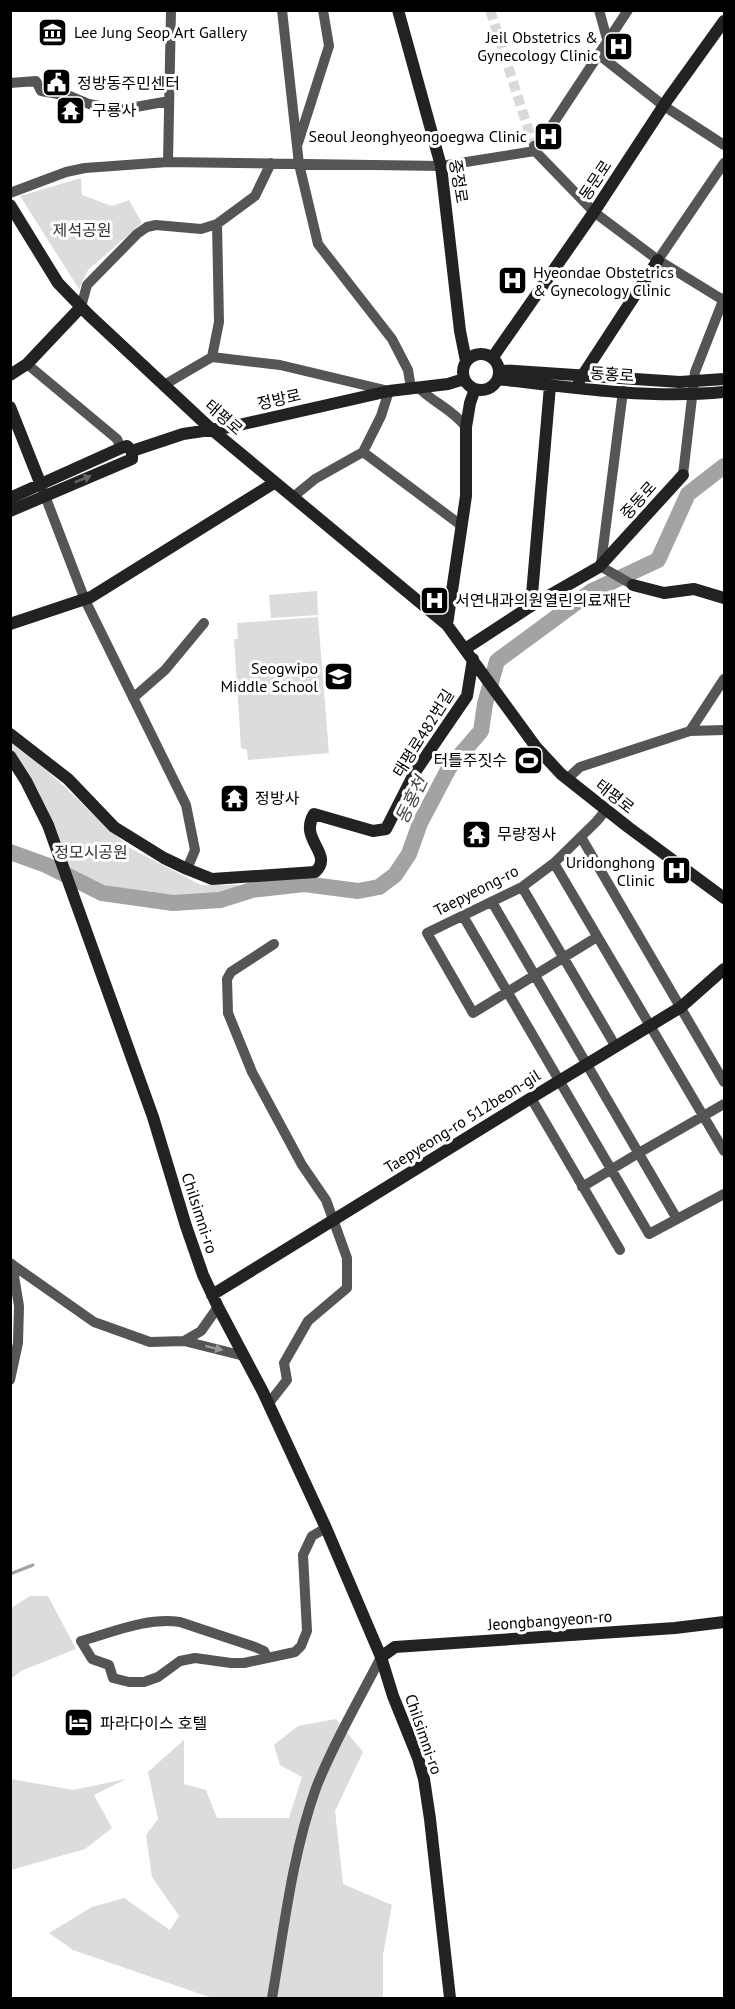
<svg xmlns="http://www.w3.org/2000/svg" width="735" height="2009" font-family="'PT Sans','Noto Sans KR',sans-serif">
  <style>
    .green { fill: #dcdcdc }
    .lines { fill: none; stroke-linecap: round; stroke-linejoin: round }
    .stream { stroke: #a3a3a3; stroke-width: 3 }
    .river { stroke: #a3a3a3; stroke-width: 16 }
    .street-tunnel { stroke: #d9d9d9; stroke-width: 10; stroke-dasharray: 10 5; stroke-linecap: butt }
    .street { stroke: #555; stroke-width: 10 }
    .secondary { stroke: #222; stroke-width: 12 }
    .oneway { fill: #646464 }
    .oneway2 { fill: #999 }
    .labels { text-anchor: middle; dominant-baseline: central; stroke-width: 6; stroke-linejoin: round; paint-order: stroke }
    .poi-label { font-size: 16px; fill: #000; stroke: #fff; text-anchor: start }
    .street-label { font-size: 16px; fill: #000; stroke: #fff }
    .park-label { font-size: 16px; fill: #333; stroke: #fff }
    .water-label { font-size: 18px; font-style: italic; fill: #444; stroke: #fff }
  </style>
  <rect width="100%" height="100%" fill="#fff"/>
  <!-- green -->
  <path class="green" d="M81,178L82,195L112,206L129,200L142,223L88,270L79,289L20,196Z
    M317,591L318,615L271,618L269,595Z
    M318,617L329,753L248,760L247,750L241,748L234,639H238L237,623Z
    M10,736L130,848L201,885H294L177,900L70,878L11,747Z
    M30,1596H48L76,1649L21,1671L11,1679V1608Z
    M336,1719L363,1752L335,1811L343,1884L392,1905L383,1955V1998H212L73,1950L49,1933L92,1907L124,1898L170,1930L179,1916L152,1877L146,1835L158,1819L148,1772L184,1740V1784L206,1790L217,1818H289L302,1777L280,1765L274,1745L298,1726Z
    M11,1779L73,1790L126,1779L94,1795L112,1828L85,1849L11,1870Z"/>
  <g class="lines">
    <!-- stream -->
    <path class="stream" d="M10,1574L33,1565"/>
    <!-- river -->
    <path class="river" d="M10,852L46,865L102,893L173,903L220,900L252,890L304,884L358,891L379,887L395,875L409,854L420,823L449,768L481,731L485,704L497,661L592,591L658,560L688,494L724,466"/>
    <!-- street-tunnel -->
    <path class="street-tunnel" d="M490,10L533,144"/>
    <!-- street -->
    <path class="street" d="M282,10L299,164L318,244L392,339L408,370L411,388
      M599,10L607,39
      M598,54L664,106L724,145
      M10,83L36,81L41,91L70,96L89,104L119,110L169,101
      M298,143L329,46L323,10
      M534,146L535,151L594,212L658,260L723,300
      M168,162L171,10
      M10,193L66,172L85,168L168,162L441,166L535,151L628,10
      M658,260L724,163
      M81,307L87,285L137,234L147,227L156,225L201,229L217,224L255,196L271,163
      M212,357L219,322L217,224
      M27,364L117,439L121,448
      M164,385L212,357L280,365L389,391L381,416L363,452L315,479L293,497
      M419,388C435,404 451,408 466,427
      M363,452L462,526
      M683,475L695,372L724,298
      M42,488L85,600L186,805L195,850L187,869
      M601,564L623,391
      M600,566L633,585
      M133,698L165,670L204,623
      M690,731L724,679
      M567,779L580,767L690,731L724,730
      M581,837L724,1082
      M554,863L724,1151
      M522,887L616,1047
      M492,902L677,1219
      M463,916L649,1234L724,1194
      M597,937L473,1013L427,933L522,887L554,863L596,822L606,810
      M531,1098L620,1250
      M582,1187L637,1154L724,1104
      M10,1263L94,1322L150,1342L184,1341L244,1356
      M184,1341L201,1331L218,1307
      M10,1380L18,1343L19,1306L12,1264
      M269,1403L287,1380L284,1363L308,1321L347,1288V1258L326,1200L302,1165L252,1072L228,1013L227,979L231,972L274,944
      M267,1657L264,1651L255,1647L180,1622C147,1617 113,1632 81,1641L92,1659L109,1665L113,1678L129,1682H144L158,1677L180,1661L195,1658L231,1663H244L295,1652L301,1646L307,1631L303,1555L312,1536L326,1528
      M272,1998C284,1929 292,1855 316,1788C333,1744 359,1700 381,1657"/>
    <!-- secondary -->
    <path class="secondary" d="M398,10L441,166L460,331L466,361
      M10,205L58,283L89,315L211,429L447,625L536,747L561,774L628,827L724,898
      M463 372a18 18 0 1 1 36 0a18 18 0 1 1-36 0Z
      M493,357L594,212L668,99L724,21
      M500,370L680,382L724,379
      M10,375L27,364L81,307
      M498,379C572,388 650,399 724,392
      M579,381L658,260
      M10,407L41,485
      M132,451L183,434L230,427L389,391L448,384L464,379
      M10,498L121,448L127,446L132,451
      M10,511L132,459V451
      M633,585L664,593L694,589L724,598
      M531,606L550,386
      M10,624L91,597L274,483
      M447,625L466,496V427L470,403L475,389
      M465,649L531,606L599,567L683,475
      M10,734L68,779L114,827L164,858L187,869L212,879L315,872C335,854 298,840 314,814L373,831L386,829L415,772L467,696L473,659
      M10,756L26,781L48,825L153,1117L186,1226L203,1275L218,1307L263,1392L326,1528L381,1657L393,1696L418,1758L424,1779L430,1819L450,1998
      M212,1295L531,1098L681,1007L724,969
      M381,1657L395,1647L675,1628L724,1622"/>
  </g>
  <!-- one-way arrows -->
  <defs><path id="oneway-solid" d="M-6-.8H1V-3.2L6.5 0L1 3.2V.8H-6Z" transform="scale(1.5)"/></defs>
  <use class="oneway" href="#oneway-solid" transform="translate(83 479) rotate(-22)"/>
  <use class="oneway2" href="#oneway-solid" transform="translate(214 1348) rotate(14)"/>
  <!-- icons -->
  <defs>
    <symbol id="museum-square" viewBox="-11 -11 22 22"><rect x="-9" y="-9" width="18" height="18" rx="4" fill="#000" stroke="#fff"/><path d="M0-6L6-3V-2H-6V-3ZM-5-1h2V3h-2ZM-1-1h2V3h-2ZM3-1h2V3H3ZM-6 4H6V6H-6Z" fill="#fff"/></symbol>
    <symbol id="hospital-square" viewBox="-11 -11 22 22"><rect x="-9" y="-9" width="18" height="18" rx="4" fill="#000" stroke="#fff"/><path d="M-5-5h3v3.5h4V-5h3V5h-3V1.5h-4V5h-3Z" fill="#fff"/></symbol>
    <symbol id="civic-square" viewBox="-11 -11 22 22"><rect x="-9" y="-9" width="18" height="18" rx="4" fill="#000" stroke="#fff"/><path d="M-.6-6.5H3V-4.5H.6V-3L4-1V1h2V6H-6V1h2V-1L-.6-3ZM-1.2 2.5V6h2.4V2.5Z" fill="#fff"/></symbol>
    <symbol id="temple-square" viewBox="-11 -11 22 22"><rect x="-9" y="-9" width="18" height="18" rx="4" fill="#000" stroke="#fff"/><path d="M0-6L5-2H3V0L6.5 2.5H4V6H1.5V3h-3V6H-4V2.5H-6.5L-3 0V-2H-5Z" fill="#fff"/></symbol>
    <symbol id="school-square" viewBox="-11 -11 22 22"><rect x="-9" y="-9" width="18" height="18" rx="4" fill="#000" stroke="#fff"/><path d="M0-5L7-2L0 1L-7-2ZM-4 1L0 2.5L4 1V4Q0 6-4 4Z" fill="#fff"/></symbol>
    <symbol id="stadium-square" viewBox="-11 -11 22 22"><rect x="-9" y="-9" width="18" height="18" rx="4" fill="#000" stroke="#fff"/><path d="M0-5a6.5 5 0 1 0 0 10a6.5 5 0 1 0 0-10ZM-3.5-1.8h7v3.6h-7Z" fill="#fff"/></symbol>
    <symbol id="hotel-square" viewBox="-11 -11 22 22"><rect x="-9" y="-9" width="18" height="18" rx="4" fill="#000" stroke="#fff"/><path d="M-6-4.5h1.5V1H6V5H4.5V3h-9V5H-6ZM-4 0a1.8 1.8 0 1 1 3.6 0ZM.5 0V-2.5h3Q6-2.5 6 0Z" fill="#fff"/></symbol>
  </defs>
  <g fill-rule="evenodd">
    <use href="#museum-square" x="36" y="16" width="33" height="33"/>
    <use href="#hospital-square" x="602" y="30" width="33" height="33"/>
    <use href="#civic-square" x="40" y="66" width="33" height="33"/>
    <use href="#temple-square" x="54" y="94" width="33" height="33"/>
    <use href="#hospital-square" x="532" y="120" width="33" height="33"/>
    <use href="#hospital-square" x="496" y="264" width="33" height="33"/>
    <use href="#hospital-square" x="418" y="584" width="33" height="33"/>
    <use href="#school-square" x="322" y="660" width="33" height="33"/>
    <use href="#stadium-square" x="512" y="744" width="33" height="33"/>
    <use href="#temple-square" x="218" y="782" width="33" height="33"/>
    <use href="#temple-square" x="460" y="818" width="33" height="33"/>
    <use href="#hospital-square" x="660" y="854" width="33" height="33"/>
    <use href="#hotel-square" x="62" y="1706" width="33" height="33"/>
  </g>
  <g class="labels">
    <!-- poi labels -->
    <g class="poi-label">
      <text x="74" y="32">Lee Jung Seop Art Gallery</text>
      <text x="598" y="37" text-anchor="end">Jeil Obstetrics &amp;<tspan x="598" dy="18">Gynecology Clinic</tspan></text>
      <text x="77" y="83">정방동주민센터</text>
      <text x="92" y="110">구룡사</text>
      <text x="527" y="136" text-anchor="end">Seoul Jeonghyeongoegwa Clinic</text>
      <text x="533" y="272">Hyeondae Obstetrics<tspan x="533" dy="18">&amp; Gynecology Clinic</tspan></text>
      <text x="455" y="600">서연내과의원열린의료재단</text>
      <text x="318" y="668" text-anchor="end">Seogwipo<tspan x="318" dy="18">Middle School</tspan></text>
      <text x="507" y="760" text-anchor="end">터틀주짓수</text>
      <text x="255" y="798">정방사</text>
      <text x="497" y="834">무량정사</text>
      <text x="655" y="862" text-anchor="end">Uridonghong<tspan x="655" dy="18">Clinic</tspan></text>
      <text x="100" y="1723">파라다이스 호텔</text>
    </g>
    <!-- street labels -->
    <g class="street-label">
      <text transform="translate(595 180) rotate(-56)">동문로</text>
      <text transform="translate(459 181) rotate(81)">중정로</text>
      <text transform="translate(612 374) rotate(4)">동홍로</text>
      <text transform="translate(279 399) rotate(-13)">정방로</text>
      <text transform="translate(224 417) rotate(41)">태평로</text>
      <text transform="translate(638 500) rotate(-48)">중동로</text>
      <text transform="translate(423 733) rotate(-58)">태평로482번길</text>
      <text transform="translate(615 796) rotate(38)">태평로</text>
      <text transform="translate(476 890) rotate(-27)">Taepyeong-ro</text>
      <text transform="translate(462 1121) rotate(-32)">Taepyeong-ro 512beon-gil</text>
      <text transform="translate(200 1213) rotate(72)">Chilsimni-ro</text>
      <text transform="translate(550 1620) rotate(-4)">Jeongbangyeon-ro</text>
      <text transform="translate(424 1734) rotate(71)">Chilsimni-ro</text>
    </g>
    <!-- park labels -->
    <g class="park-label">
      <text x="82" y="230">제석공원</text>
      <text x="91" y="852">정모시공원</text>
    </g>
    <!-- water labels -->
    <g class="water-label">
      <text transform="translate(411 800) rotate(-64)">동홍천</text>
    </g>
  </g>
  <!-- border -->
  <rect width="735" height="2009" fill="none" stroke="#000000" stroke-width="24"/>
</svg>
